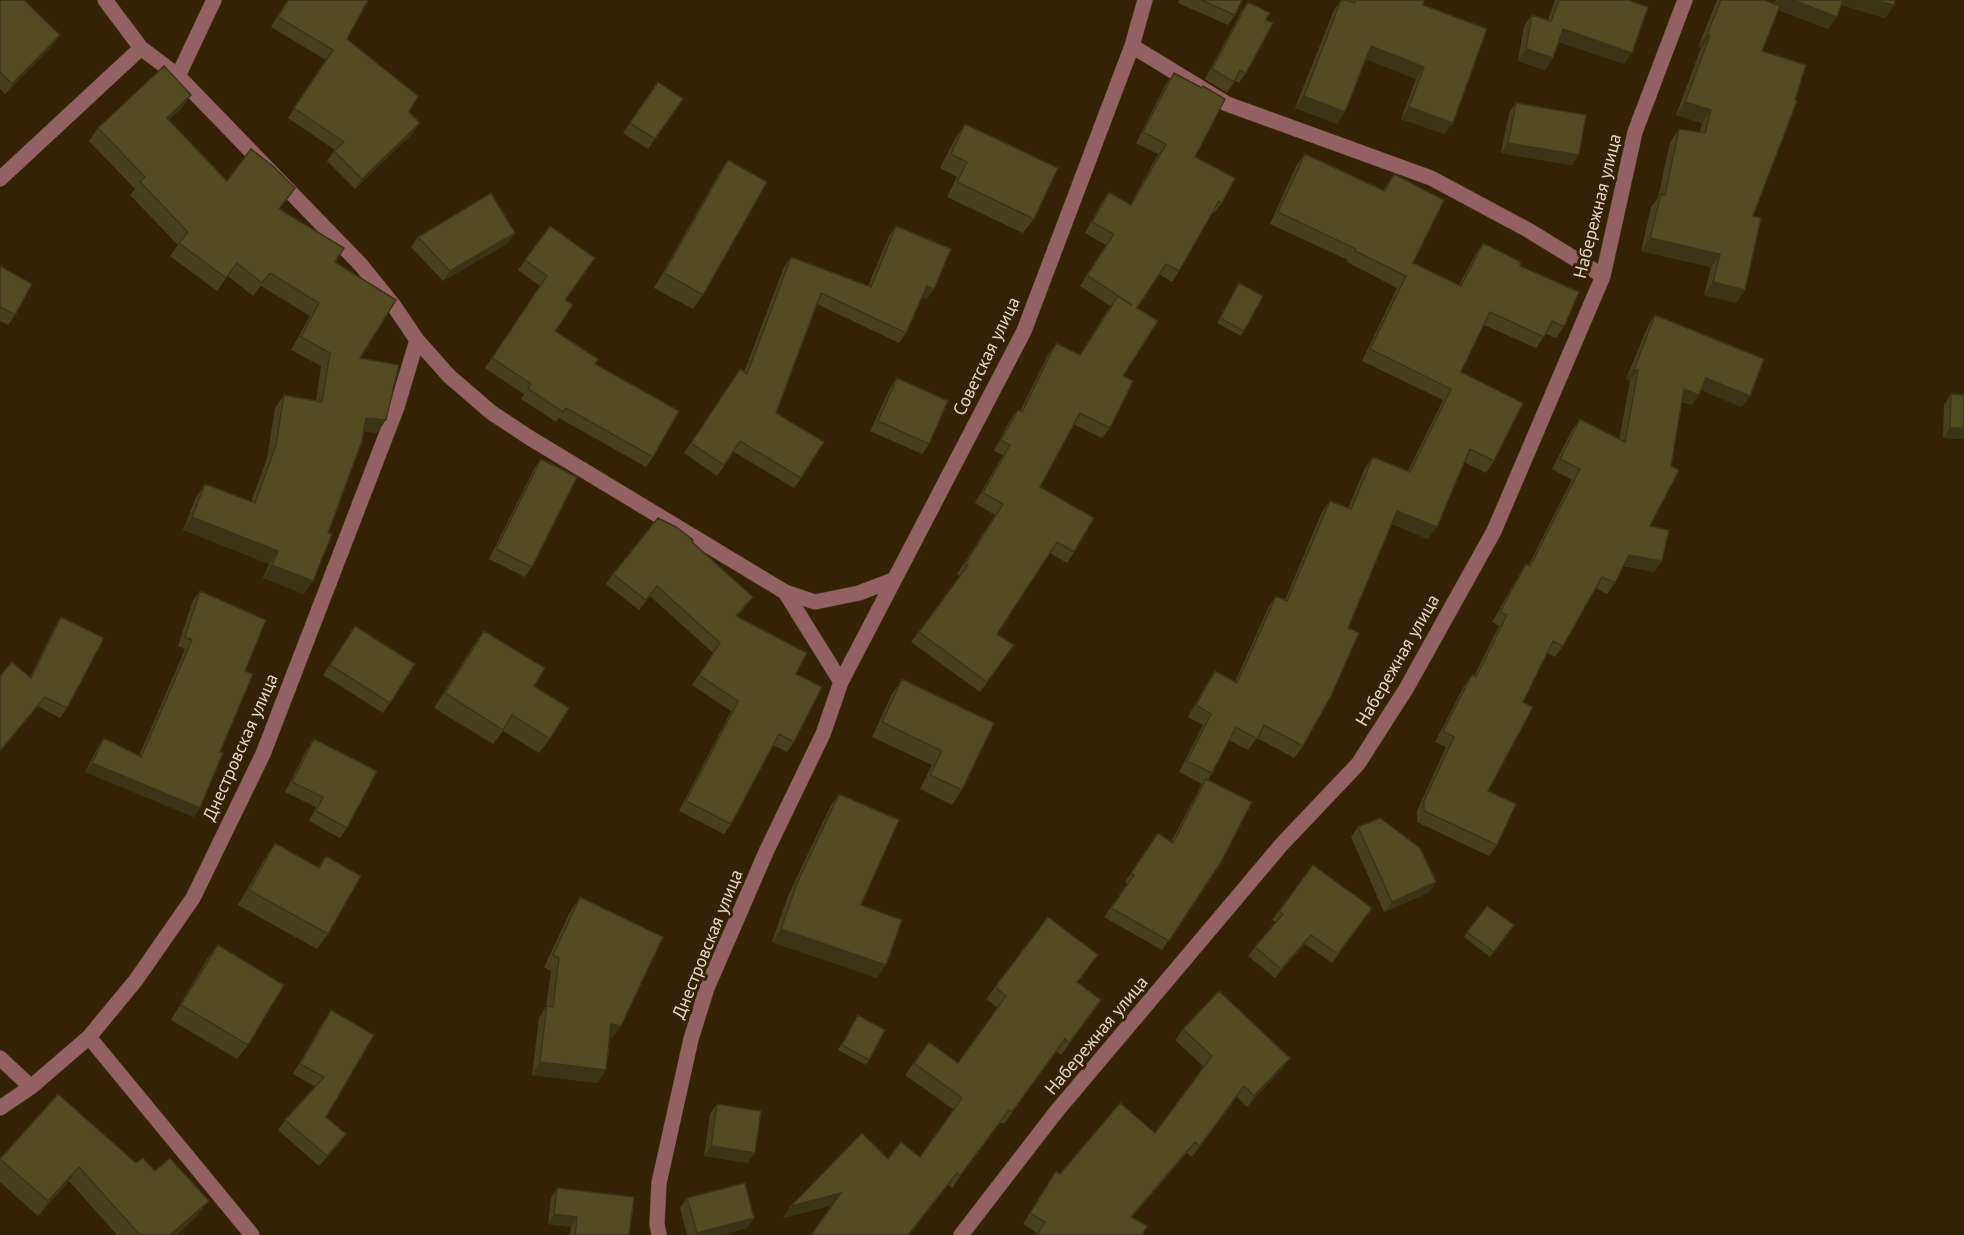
<svg xmlns="http://www.w3.org/2000/svg" width="1964" height="1235" font-family="'PT Sans',sans-serif">
  <style>
    .lines { fill: none; stroke-linecap: round; stroke-linejoin: round }
    .minor-casing { stroke: #4f3f24; stroke-width: 16 }
    .minor { stroke: #936063; stroke-width: 15 }
    .wall { fill: #48401d }
    .shaded-wall { fill: #3b3418 }
    .building { fill: #544a22; stroke: #3b3418; stroke-width: 1.5 }
    .labels { text-anchor: middle; dominant-baseline: central; stroke-width: 6; stroke-linejoin: round; paint-order: stroke }
    .street-label { font-size: 18px; fill: #e5d7c4; stroke: #332206 }
  </style>
  <rect width="100%" height="100%" fill="#332206"/>
  <g class="lines">
    <defs>
      <path id="minor" d="M105,0L141,48L178,76L361,265L394,306L417,340L449,376L492,413L530,438L785,592L841,682
        M1132,46L1227,104L1431,178L1528,230L1603,276
        M178,76L214,0
        M0,179L141,48
        M785,592L815,602L859,593L893,580
        M89,1037L252,1235
        M0,1058L31,1087
        M0,1108L31,1087L89,1037L136,980L193,898L263,754L397,407L417,340
        M659,1235L657,1224L659,1183L691,1039L707,988L766,852L823,734L841,682L1024,331L1132,46L1145,0
        M961,1235L1056,1112L1282,844L1358,764L1406,689L1494,531L1603,276L1635,132L1685,0"/>
    </defs>
    <!-- minor casing -->
    <use href="#minor" class="minor-casing"/>
    <!-- minor -->
    <use href="#minor" class="minor"/>
  </g>
  <!-- wall -->
  <path class="wall" d="M0,0L53,45L5,94L0,89Z
    M287,0H368L347,39L409,112L413,133L355,189L327,161L335,150L288,118L326,60L271,27Z
    M1179,0H1242L1235,15L1228,25L1178,3Z
    M1341,0H1424L1423,5L1445,134L1401,119L1416,79L1366,59L1337,124L1295,108L1334,10Z
    M1555,0H1628L1624,64L1559,42L1553,58L1545,70L1518,61L1524,26L1532,15L1548,20Z
    M1717,0H1764L1774,4L1776,0H1895L1894,5L1885,18L1842,5L1837,17L1828,29L1778,10L1762,51L1753,216L1745,290L1736,303L1704,295L1711,267L1641,251L1651,207L1658,198L1670,142L1679,129L1700,132L1702,123L1676,115L1701,48L1698,47Z
    M1248,2L1266,20L1246,73L1239,83L1235,81L1227,93L1205,79L1241,12Z
    M1174,73L1195,157L1222,203L1214,213L1213,212L1179,271L1172,282L1159,274L1137,308L1123,376L1110,428L1102,438L1073,424L1040,487L1074,552L1067,563L1050,553L997,634L1014,645L980,692L911,642L960,576L957,574L995,515L975,503L1003,455L994,451L1010,420L1018,410L1020,411L1049,353L1056,343L1080,354L1110,306L1080,286L1106,245L1085,233L1101,203L1109,192L1130,205L1158,154L1136,143L1166,84Z
    M658,82L683,99L648,149L623,133Z
    M1516,103L1572,165L1501,153L1509,113Z
    M182,108L169,120L227,181L280,209L335,262L360,358L377,433L364,431L304,594L263,578L269,564L183,530L196,497L205,484L251,502L267,458L275,408L284,395L316,400L321,366L291,350L310,316L261,286L253,296L228,276L217,291L170,256L178,245L130,195L135,189L89,141L98,128Z
    M965,124L1034,219L1023,233L947,197L957,177L940,168L955,139Z
    M1305,154L1383,191L1394,174L1413,263L1459,285L1475,255L1483,243L1520,266L1564,327L1556,338L1546,334L1536,348L1484,325L1461,372L1494,461L1486,473L1464,462L1428,539L1392,524L1348,628L1303,746L1294,758L1257,738L1248,750L1229,740L1212,773L1208,780L1221,862L1162,950L1104,917L1127,884L1125,882L1158,833L1171,842L1202,784L1179,772L1203,725L1188,717L1207,683L1215,671L1235,682L1268,608L1276,596L1285,600L1322,512L1330,501L1348,508L1365,468L1373,457L1408,471L1443,400L1362,361L1397,288L1347,262L1348,260L1270,224L1296,166Z
    M728,160L703,295L693,309L654,288L718,175Z
    M550,226L566,300L555,331L595,364L653,457L646,467L559,418L556,422L521,399L524,394L485,368L540,286L518,270Z
    M896,226L934,289L927,299L922,297L906,333L899,343L817,304L776,413L801,478L794,488L734,452L717,476L684,453L740,369L744,372L784,267L791,257L868,286L889,236Z
    M515,233L508,243L443,281L411,247L418,237Z
    M0,266L15,315L8,325L0,321Z
    M1239,283L1244,331L1241,336L1217,323Z
    M1655,315L1742,407L1701,390L1692,405L1682,402L1650,526L1662,561L1654,572L1623,566L1615,583L1607,594L1596,588L1563,646L1555,657L1547,653L1523,702L1488,791L1497,845L1489,856L1417,822V811L1446,747L1435,742L1464,686L1472,675L1474,676L1499,626L1492,622L1519,575L1526,564L1528,566L1572,480L1552,469L1572,430L1580,419L1619,440L1630,381L1626,379L1648,326Z
    M897,378L929,444L922,454L870,431L890,388Z
    M1951,394L1964,395V439L1943,438L1944,405Z
    M541,459L532,567L525,577L489,559L534,469Z
    M692,542L753,597L746,607L737,617L796,674L794,742L787,752L773,745L731,824L724,834L679,811L731,711L692,685L713,653L650,596L639,610L606,584L613,574Z
    M200,591L245,671L220,752L194,817L85,772L98,747L104,738L139,756L185,649L178,646L193,600Z
    M61,617L67,708L60,718L38,706L30,677L55,626Z
    M355,626L390,703L383,713L323,675Z
    M484,631L534,686L550,739L539,753L503,731L493,744L434,708L473,646Z
    M902,679L994,723L962,790L952,805L920,789L932,765L872,737L892,694Z
    M314,739L347,828L340,838L309,821L316,807L285,792L307,749Z
    M839,794L861,905L877,978L772,942L788,896L830,807Z
    M1358,827L1436,882L1428,893L1384,912L1351,837Z
    M275,843L318,867L326,856L328,934L317,949L238,905L265,858Z
    M1313,865L1372,908L1332,963L1305,944L1275,978L1248,956L1276,922L1272,920Z
    M580,897L621,1026L612,1038H610L606,1070L597,1083L532,1075L539,1018L546,1007L551,971L544,967L571,910Z
    M1487,906L1514,925L1490,957L1464,937Z
    M218,945L248,1045L237,1059L171,1020L207,959Z
    M1090,966L1078,982L1093,1012L1061,1055L1056,1051L1004,1124L1000,1122L952,1188L948,1185L833,1205L783,1218L791,1206L888,1159L920,1157L954,1110L905,1075L929,1042L958,1063L998,1008L986,999L995,987Z
    M331,1010L326,1117L346,1134L339,1144L319,1166L278,1130L285,1120L316,1087L293,1074L324,1020Z
    M858,1015L869,1060L866,1065L838,1050Z
    M1183,1029L1290,1058L1282,1069L1247,1107L1237,1097L1192,1157L1187,1153L1132,1217L1142,1235H1036L1037,1233L1023,1224L1056,1171L1060,1174L1155,1133L1204,1067L1175,1040Z
    M58,1094L136,1163L198,1215L177,1235H117L69,1181L38,1216L0,1182V1159Z
    M717,1104L748,1163L704,1156L710,1114Z
    M557,1188L629,1235H570L571,1227L548,1224L551,1198Z
    M687,1198L754,1218L747,1228L721,1235H687L680,1208Z"/>
  <!-- shaded-wall -->
  <path class="shaded-wall" d="M1778,0H1793L1837,17L1828,29L1773,8Z
    M1841,0H1875L1894,5L1885,18L1838,4Z
    M1563,29L1632,53L1624,64L1555,40Z
    M1707,34L1710,35L1701,48L1698,47Z
    M60,35L53,45L5,94L12,84Z
    M1371,46L1424,67L1416,79L1363,58Z
    M1526,49L1553,58L1545,70L1518,61Z
    M191,95L182,108L158,131L167,118Z
    M1304,96L1345,112L1337,124L1295,108Z
    M1685,102L1711,110L1702,123L1676,115Z
    M1409,107L1453,123L1445,134L1401,119Z
    M420,123L413,133L355,189L362,179Z
    M1508,143L1579,155L1572,165L1501,153Z
    M515,233L508,243L443,281L450,271Z
    M1650,238L1720,254L1711,267L1641,251Z
    M1713,282L1745,290L1736,303L1704,295Z
    M927,286L934,289L927,299L920,296Z
    M1634,369L1638,370L1630,381L1626,379Z
    M1706,378L1750,396L1742,407L1698,389Z
    M1684,389L1699,395L1692,405L1676,399Z
    M366,418L386,420L377,433L357,431Z
    M1950,428H1964V439L1943,438Z
    M1397,511L1437,527L1428,539L1389,523Z
    M192,517L278,551L269,564L183,530Z
    M1629,555L1662,561L1654,572L1622,565Z
    M272,565L313,581L304,594L263,578Z
    M753,597L746,607L729,627L736,616Z
    M45,697L38,706L0,752V751Z
    M92,763L200,808L194,817L85,772Z
    M1436,882L1428,893L1384,912L1392,902Z
    M781,929L886,965L877,978L772,942Z
    M1311,935L1305,944L1275,978L1281,969Z
    M611,1024L621,1026L612,1038L602,1037Z
    M1290,1058L1282,1069L1247,1107L1254,1096Z
    M540,1062L606,1070L597,1083L532,1075Z
    M346,1134L339,1144L319,1166L327,1156Z
    M1195,1142L1187,1153L1123,1228L1131,1217Z
    M711,1146L755,1153L748,1163L704,1156Z
    M79,1167L69,1181L38,1216L48,1201Z
    M957,1173L948,1185L909,1235H908Z
    M841,1193L833,1205L783,1218L791,1206Z
    M209,1201L198,1215L177,1235H170Z
    M554,1214L577,1217L571,1227L548,1224Z
    M754,1218L747,1228L721,1235H695L697,1233Z"/>
  <!-- building -->
  <path class="building" d="M0,0H24L60,35L12,84L0,72Z
    M288,0H368L347,39L418,96L409,112L420,123L362,179L334,151L344,142L294,108L333,50L278,17Z
    M1201,0H1242L1235,15Z
    M1341,0H1347L1354,3L1355,0H1424L1423,5L1487,29L1453,123L1409,107L1424,67L1371,46L1345,112L1304,96Z
    M1559,0H1628L1648,7L1632,53L1563,29L1553,58L1526,49L1532,15L1551,21Z
    M1721,0H1764L1780,6L1762,51L1806,65L1795,100L1797,101L1753,216L1761,218L1745,290L1713,282L1720,254L1650,238L1661,194L1665,195L1679,129L1705,133L1711,110L1685,102L1710,35L1707,34Z
    M1793,0H1843L1837,17Z
    M1875,0H1895L1894,5Z
    M1248,2L1270,13L1266,20L1273,23L1246,73L1240,70L1234,82L1212,69Z
    M164,66L191,95L167,118L227,181L251,149L274,167L295,188L279,209L344,248L335,262L396,300L360,358L399,365L387,415L386,420L366,418L362,441L328,533L332,534L313,581L272,565L278,551L192,517L205,484L255,503L276,445L284,395L322,402L330,353L301,337L319,303L270,273L262,283L237,263L226,278L179,243L188,232L140,182L145,177L98,128Z
    M1174,73L1202,88L1203,86L1225,99L1195,157L1235,178L1222,203L1219,201L1179,271L1166,264L1137,308L1158,321L1123,376L1133,381L1110,428L1080,413L1040,487L1094,518L1074,552L1057,542L997,634L1014,645L987,682L919,632L968,565L965,564L1003,504L983,493L1010,445L1001,440L1018,410L1022,412L1056,343L1080,355L1118,296L1132,305L1087,275L1114,234L1092,222L1109,192L1131,205L1166,144L1143,132Z
    M658,82L683,99L655,139L630,123Z
    M1516,103L1586,115L1579,155L1508,143Z
    M965,124L1058,168L1034,219L957,182L967,162L951,154Z
    M1305,154L1385,191L1394,174L1444,200L1413,263L1461,286L1483,243L1521,262L1520,266L1579,292L1564,327L1552,321L1544,337L1490,312L1461,372L1523,403L1494,461L1470,449L1437,527L1397,511L1348,628L1359,633L1331,696L1303,746L1264,725L1257,739L1236,727L1212,773L1187,761L1211,714L1196,705L1215,671L1237,683L1276,596L1287,601L1330,501L1351,509L1373,457L1410,472L1451,389L1370,349L1406,276L1355,251L1356,249L1278,212Z
    M728,160L767,182L703,295L664,273Z
    M491,193L515,233L450,271L418,237Z
    M550,226L595,258L565,300L573,305L555,331L598,359L595,364L679,411L653,457L566,408L563,412L528,389L531,384L492,358L547,276L525,260Z
    M896,226L951,249L934,289L927,286L906,333L821,293L776,413L824,442L801,478L740,441L724,465L691,443L740,369L747,374L791,257L871,287Z
    M0,266L32,284L15,315L0,307Z
    M1239,283L1263,296L1244,331L1220,318Z
    M1655,315L1764,359L1750,396L1706,378L1699,395L1684,389L1671,466L1679,470L1650,526L1669,530L1662,561L1629,555L1615,583L1602,577L1563,646L1553,641L1523,702L1533,707L1488,791L1516,804L1497,845L1424,811V801L1454,737L1443,731L1472,675L1476,677L1507,615L1500,612L1526,564L1530,566L1580,469L1560,459L1580,419L1625,442L1638,370L1634,369Z
    M897,378L948,401L929,444L878,421Z
    M1951,394L1964,395V428H1950Z
    M541,459L577,477L532,567L496,549Z
    M658,518L676,527L693,540L692,542L753,597L736,616L807,653L796,674L822,687L794,742L779,734L731,824L686,801L738,701L699,675L720,643L657,586L646,600L613,574Z
    M200,591L266,620L245,671L253,674L220,752L223,753L200,808L92,763L104,738L141,757L192,640L185,637Z
    M61,617L104,638L67,708L45,697L0,751V676L12,662L31,678Z
    M355,626L415,664L390,703L330,665Z
    M484,631L545,668L534,686L569,708L550,739L512,715L503,730L445,693Z
    M902,679L994,723L962,790L930,775L942,751L882,722Z
    M314,739L377,771L347,828L316,811L323,797L292,782Z
    M1206,779L1252,802L1221,862L1169,941L1111,908L1134,875L1131,873L1158,833L1173,843Z
    M839,794L899,820L861,905L902,920L886,965L781,929L797,883Z
    M1380,818L1420,848L1436,882L1392,902L1358,827Z
    M275,843L319,868L326,856L361,876L328,934L249,890Z
    M1313,865L1372,908L1338,954L1311,935L1281,969L1255,947L1283,914L1279,911Z
    M580,897L663,937L621,1026L611,1024L606,1070L540,1062L547,1006L553,1007L559,958L553,955Z
    M1487,906L1514,925L1494,952L1467,932Z
    M1048,917L1098,955L1077,982L1101,1000L1069,1043L1065,1039L1012,1112L1009,1110L960,1176L957,1173L908,1235H811L841,1193L791,1206L862,1133L888,1159L901,1142L920,1157L962,1098L914,1063L929,1042L958,1063L1006,996L995,987Z
    M218,945L284,985L248,1045L181,1005Z
    M1219,991L1290,1058L1254,1096L1244,1086L1200,1146L1195,1142L1131,1217L1147,1226L1142,1235H1037L1045,1222L1030,1213L1056,1171L1060,1174L1120,1103L1155,1133L1212,1056L1183,1029Z
    M331,1010L374,1035L326,1117L346,1134L327,1156L285,1120L324,1077L300,1064Z
    M858,1015L885,1030L869,1060L842,1045Z
    M58,1094L136,1163L143,1158L155,1171L170,1158L209,1201L170,1235H140L79,1167L48,1201L0,1159Z
    M717,1104L761,1111L755,1153L711,1146Z
    M745,1183L754,1218L697,1233L687,1198Z
    M557,1188L634,1197L629,1235H575L577,1217L554,1214Z"/>
  <g class="labels">
    <!-- street labels -->
    <g class="street-label">
      <text transform="translate(1597 206) rotate(-76)">Набережная улица</text>
      <text transform="translate(986 356) rotate(-64)">Советская улица</text>
      <text transform="translate(1397 660) rotate(-60)">Набережная улица</text>
      <text transform="translate(240 747) rotate(-66)">Днестровская улица</text>
      <text transform="translate(707 944) rotate(-68)">Днестровская улица</text>
      <text transform="translate(1096 1035) rotate(-50)">Набережная улица</text>
    </g>
  </g>
</svg>
